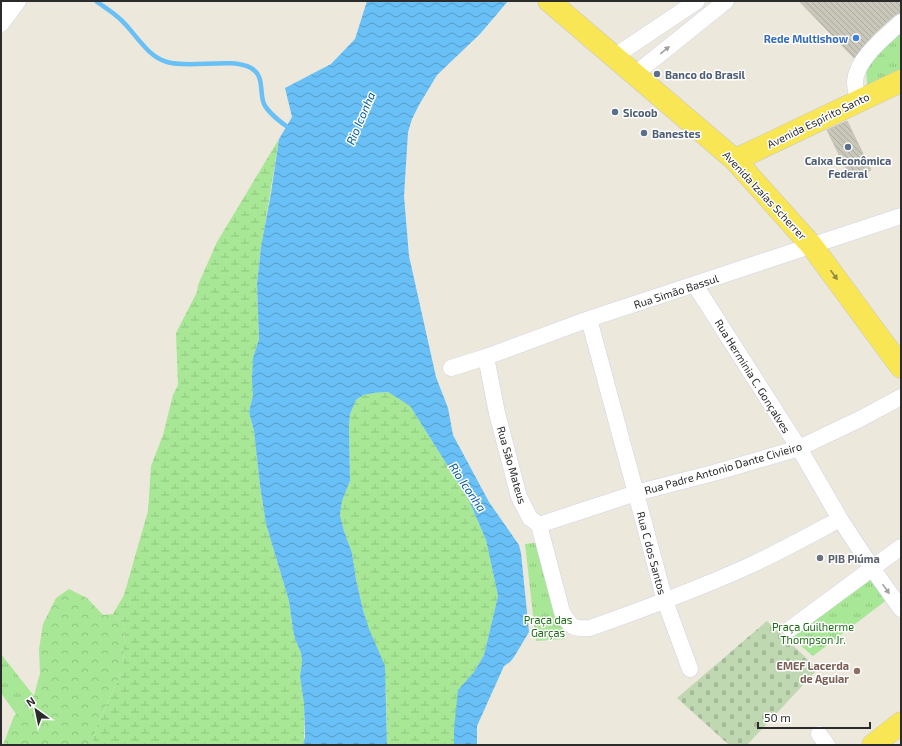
<svg xmlns="http://www.w3.org/2000/svg" width="902" height="746" font-family="'Exo 2',sans-serif">
  <style>
    .grass { fill: url(#grass-tufts) }
    .forest { fill: url(#forest-crowns) }
    .wetland { fill: url(#wetland-marsh) }
    .cemetery { fill: url(#cemetery-stones) }
    .water { fill: url(#water-waves) }
    .lines { fill: none; stroke-linecap: round; stroke-linejoin: round }
    .stream { stroke: #68c0f6; stroke-width: 4.5 }
    .building { fill: url(#building-back-hatch); stroke: #c9c4b5 }
    .minor-casing { stroke: #d1d2e4; stroke-width: 17 }
    .tertiary-casing { stroke: #d1d2e4; stroke-width: 21 }
    .primary-casing { stroke: #c8c8c8; stroke-width: 23 }
    .minor { stroke: #fff; stroke-width: 16 }
    .tertiary { stroke: #fff; stroke-width: 20 }
    .primary { stroke: #f9e655; stroke-width: 22 }
    .oneway { fill: #a0a0a0 }
    .oneway2 { fill: #928840 }
    .shop-dot { fill: #3f7fe0; stroke: #fff; stroke-width: 1.5 }
    .service-dot { fill: #5c6f8a; stroke: #fff; stroke-width: 1.5 }
    .worship-dot { fill: #6b7280; stroke: #fff; stroke-width: 1.5 }
    .education-dot { fill: #8d6e63; stroke: #fff; stroke-width: 1.5 }
    .labels { text-anchor: middle; dominant-baseline: central; stroke-width: 3; stroke-linejoin: round; paint-order: stroke }
    .shop-label { font-size: 11px; font-weight: bold; fill: #366cbe; stroke: #fff; text-anchor: end }
    .service-label { font-size: 11px; font-weight: bold; fill: #4e5e75; stroke: #fff; text-anchor: start }
    .street-label { font-size: 11px; fill: #2b2b2b; stroke: #fff }
    .worship-label { font-size: 11px; font-weight: bold; fill: #5b616d; stroke: #fff; text-anchor: start }
    .park-label { font-size: 11px; fill: #1e6c16; stroke: #fff }
    .education-label { font-size: 11px; font-weight: bold; fill: #785e54; stroke: #fff; text-anchor: end }
    .water-label { font-size: 12px; font-style: italic; fill: #055ba4; stroke: #fff }
  </style>
  <defs>
    <pattern id="grass-tufts" width="24" height="20" patternUnits="userSpaceOnUse"><rect width="24" height="20" fill="#a7e795"/><path d="M3 7l-1-3M5 7V3M7 7l1-3M15 17l-1-3M17 17v-4M19 17l1-3" fill="none" stroke="#90c681"/></pattern>
    <pattern id="forest-crowns" width="20" height="18" patternUnits="userSpaceOnUse"><rect width="20" height="18" fill="#a7e795"/><path d="M2 6a3 3 0 1 1 6 0M12 15a3 3 0 1 1 6 0" fill="none" stroke="#90c681"/></pattern>
    <pattern id="wetland-marsh" width="20" height="14" patternUnits="userSpaceOnUse"><rect width="20" height="14" fill="#a7e795"/><path d="M1 5h8M5 5V1M11 12h8M15 12V8" fill="none" stroke="#90c681"/></pattern>
    <pattern id="cemetery-stones" width="16" height="16" patternUnits="userSpaceOnUse"><rect width="16" height="16" fill="#c0d8b2"/><path d="M2 7V4a2 2 0 0 1 4 0v3zM10 15v-3a2 2 0 0 1 4 0v3z" fill="#a5ba99"/></pattern>
    <pattern id="water-waves" width="16" height="10" patternUnits="userSpaceOnUse"><rect width="16" height="10" fill="#68c0f6"/><path d="M0 5q4-4 8 0t8 0" fill="none" stroke="#569cc7"/></pattern>
    <pattern id="building-back-hatch" width="6" height="6" patternUnits="userSpaceOnUse"><rect width="6" height="6" fill="#c9c6ba"/><path d="M-1 5l2 2M0 0l6 6M5-1l2 2" fill="none" stroke="#adaaa0"/></pattern>
  </defs>
  <rect width="100%" height="100%" fill="#ede8dc"/>
  <!-- grass -->
  <path class="grass" d="M901,31V70L867,86L866,64Z
    M542,542L565,639L536,641L525,544Z
    M866,570L888,599L813,656L783,631Z
    M1,654L34,696L16,714L1,693Z"/>
  <!-- forest -->
  <path class="forest" d="M69,589L87,598L103,615L113,614L125,625L123,669L97,726L92,745H3L14,716L34,696L40,673L39,649L43,624L56,598Z"/>
  <!-- wetland -->
  <path class="wetland" d="M279,139L260,255L257,284L259,339L253,358V395L249,412L254,431L260,486L266,524L289,601L293,630L295,639L301,653L302,662L300,676L304,704V743L303,745H92L97,726L123,669L125,625L113,614L124,595L148,511L151,466L163,435L173,395L178,385L176,333L197,292L198,285L217,242Z
    M388,392L410,406L468,498L486,540L498,596L484,655L474,672L454,730V745H387L386,690L363,610L356,579L352,553L344,531L340,515L342,501L350,481L349,425L350,414L356,400L363,395L373,393Z"/>
  <!-- cemetery -->
  <path class="cemetery" d="M767,621L818,669L747,745H729L677,698Z"/>
  <!-- water -->
  <path class="water" d="M367,1H508L480,34L437,75L419,105L412,119L408,132L404,196L409,256L436,377L448,408L453,435L489,502L519,545L521,553L529,632L514,657L510,662L504,666L477,726V745H454V730L458,690L474,672L484,655L498,596L486,540L468,498L410,406L388,392L373,393L363,395L356,400L350,414L349,425L350,481L342,501L340,515L344,531L352,553L356,579L363,610L369,629L385,666L387,745H303L305,737L304,704L300,676L302,662L301,653L295,639L293,630L289,601L266,524L260,486L254,431L249,412L253,395L252,380L253,358L259,339L257,284L261,247L271,193L279,139L292,117L285,88L331,64L355,39Z"/>
  <g class="lines">
    <!-- stream -->
    <path class="stream" d="M96,1C104,7 113,12 120,19C135,32 146,56 167,62C190,69 232,57 251,68C265,76 259,92 264,104C269,114 281,122 290,129"/>
  </g>
  <!-- building -->
  <path class="building" d="M799,1H901V13L895,15L874,34L854,58Z
    M847,121L871,170L851,179L827,130Z"/>
  <g class="lines">
    <defs>
      <path id="minor" d="M1,24L18,1
        M615,56L697,1
        M634,75L726,1
        M858,101C857,95 855,88 855,82C856,59 886,36 901,22
        M695,285L799,448L840,519L872,568L901,609
        M589,319L665,601L690,669
        M486,357L497,413L519,497L530,518L539,525L562,612C571,627 572,629 590,628C644,609 698,589 751,565C781,551 810,535 840,519
        M451,368L486,357L589,319L901,216
        M539,525L636,493L717,472L799,448L860,419L901,397
        M790,629L901,547
        M819,734L827,745"/>
      <path id="tertiary" d="M1,4L6,1"/>
      <path id="primary" d="M549,1L735,160L812,246L901,367
        M735,160L901,81
        M873,745L901,723"/>
    </defs>
    <!-- minor casing -->
    <use href="#minor" class="minor-casing"/>
    <!-- tertiary casing -->
    <use href="#tertiary" class="tertiary-casing"/>
    <!-- primary casing -->
    <use href="#primary" class="primary-casing"/>
    <!-- minor -->
    <use href="#minor" class="minor"/>
    <!-- tertiary -->
    <use href="#tertiary" class="tertiary"/>
    <!-- primary -->
    <use href="#primary" class="primary"/>
  </g>
  <!-- one-way arrows -->
  <defs><path id="oneway-solid" d="M-6-.8H1V-3.2L6.5 0L1 3.2V.8H-6Z"/></defs>
  <g class="oneway">
    <use href="#oneway-solid" transform="translate(665 50) rotate(-39)"/>
    <use href="#oneway-solid" transform="translate(886 589) rotate(54)"/>
  </g>
  <use class="oneway2" href="#oneway-solid" transform="translate(834 275) rotate(54)"/>
  <!-- markers -->
  <circle class="shop-dot" cx="856" cy="38" r="4"/>
  <g class="service-dot">
    <circle cx="657" cy="74" r="4"/>
    <circle cx="615" cy="112" r="4"/>
    <circle cx="644" cy="133" r="4"/>
    <circle cx="848" cy="147" r="4"/>
  </g>
  <circle class="worship-dot" cx="820" cy="558" r="4"/>
  <circle class="education-dot" cx="857" cy="671" r="4"/>
  <g class="labels">
    <!-- shop labels -->
    <g class="shop-label">
      <text x="848" y="38">Rede Multishow</text>
    </g>
    <!-- service labels -->
    <g class="service-label">
      <text x="665" y="74">Banco do Brasil</text>
      <text x="623" y="112">Sicoob</text>
      <text x="652" y="133">Banestes</text>
      <text x="848" y="160" text-anchor="middle">Caixa Econômica<tspan x="848" dy="13">Federal</tspan></text>
    </g>
    <!-- street labels -->
    <g class="street-label">
      <text transform="translate(818 120) rotate(-26)">Avenida Espírito Santo</text>
      <text transform="translate(765 195) rotate(47)">Avenida Izaías Scherrer</text>
      <text transform="translate(676 291) rotate(-18)">Rua Simão Bassul</text>
      <text transform="translate(753 376) rotate(58)">Rua Herminia C. Gonçalves</text>
      <text transform="translate(512 465) rotate(74)">Rua São Mateus</text>
      <text transform="translate(723 468) rotate(-16)">Rua Padre Antonio Dante Civieiro</text>
      <text transform="translate(652 553) rotate(75)">Rua C dos Santos</text>
    </g>
    <!-- worship labels -->
    <g class="worship-label">
      <text x="828" y="558">PIB Piúma</text>
    </g>
    <!-- park labels -->
    <g class="park-label">
      <text x="548" y="619">Praça das<tspan x="548" dy="13">Garças</tspan></text>
      <text x="813" y="626">Praça Guilherme<tspan x="813" dy="13">Thompson Jr.</tspan></text>
    </g>
    <!-- education labels -->
    <g class="education-label">
      <text x="849" y="665">EMEF Lacerda<tspan x="849" dy="13">de Aguiar</tspan></text>
    </g>
    <!-- water labels -->
    <g class="water-label">
      <text transform="translate(360 118) rotate(-67)">Rio Iconha</text>
      <text transform="translate(468 487) rotate(56)">Rio Iconha</text>
    </g>
  </g>
  <!-- border -->
  <rect width="902" height="746" fill="none" stroke="#2b2b2b" stroke-width="4"/>
  <!-- north arrow -->
  <g transform="translate(36 710) rotate(327)" stroke="#ffffff" stroke-width="3" paint-order="stroke">
  <path d="M0-3L7 15L0 10L-7 15Z" fill="#2b2b2b"/>
  <text y="-6" font-size="11" font-weight="bold" text-anchor="middle" fill="#2b2b2b">N</text>
  </g>
  <!-- scale -->
  <path d="M758 722v6h112v-6" fill="none" stroke="#2b2b2b" stroke-width="2"/>
  <text x="764" y="722" font-size="12" fill="#2b2b2b" stroke="#ffffff" stroke-width="3" paint-order="stroke">50 m</text>
</svg>
